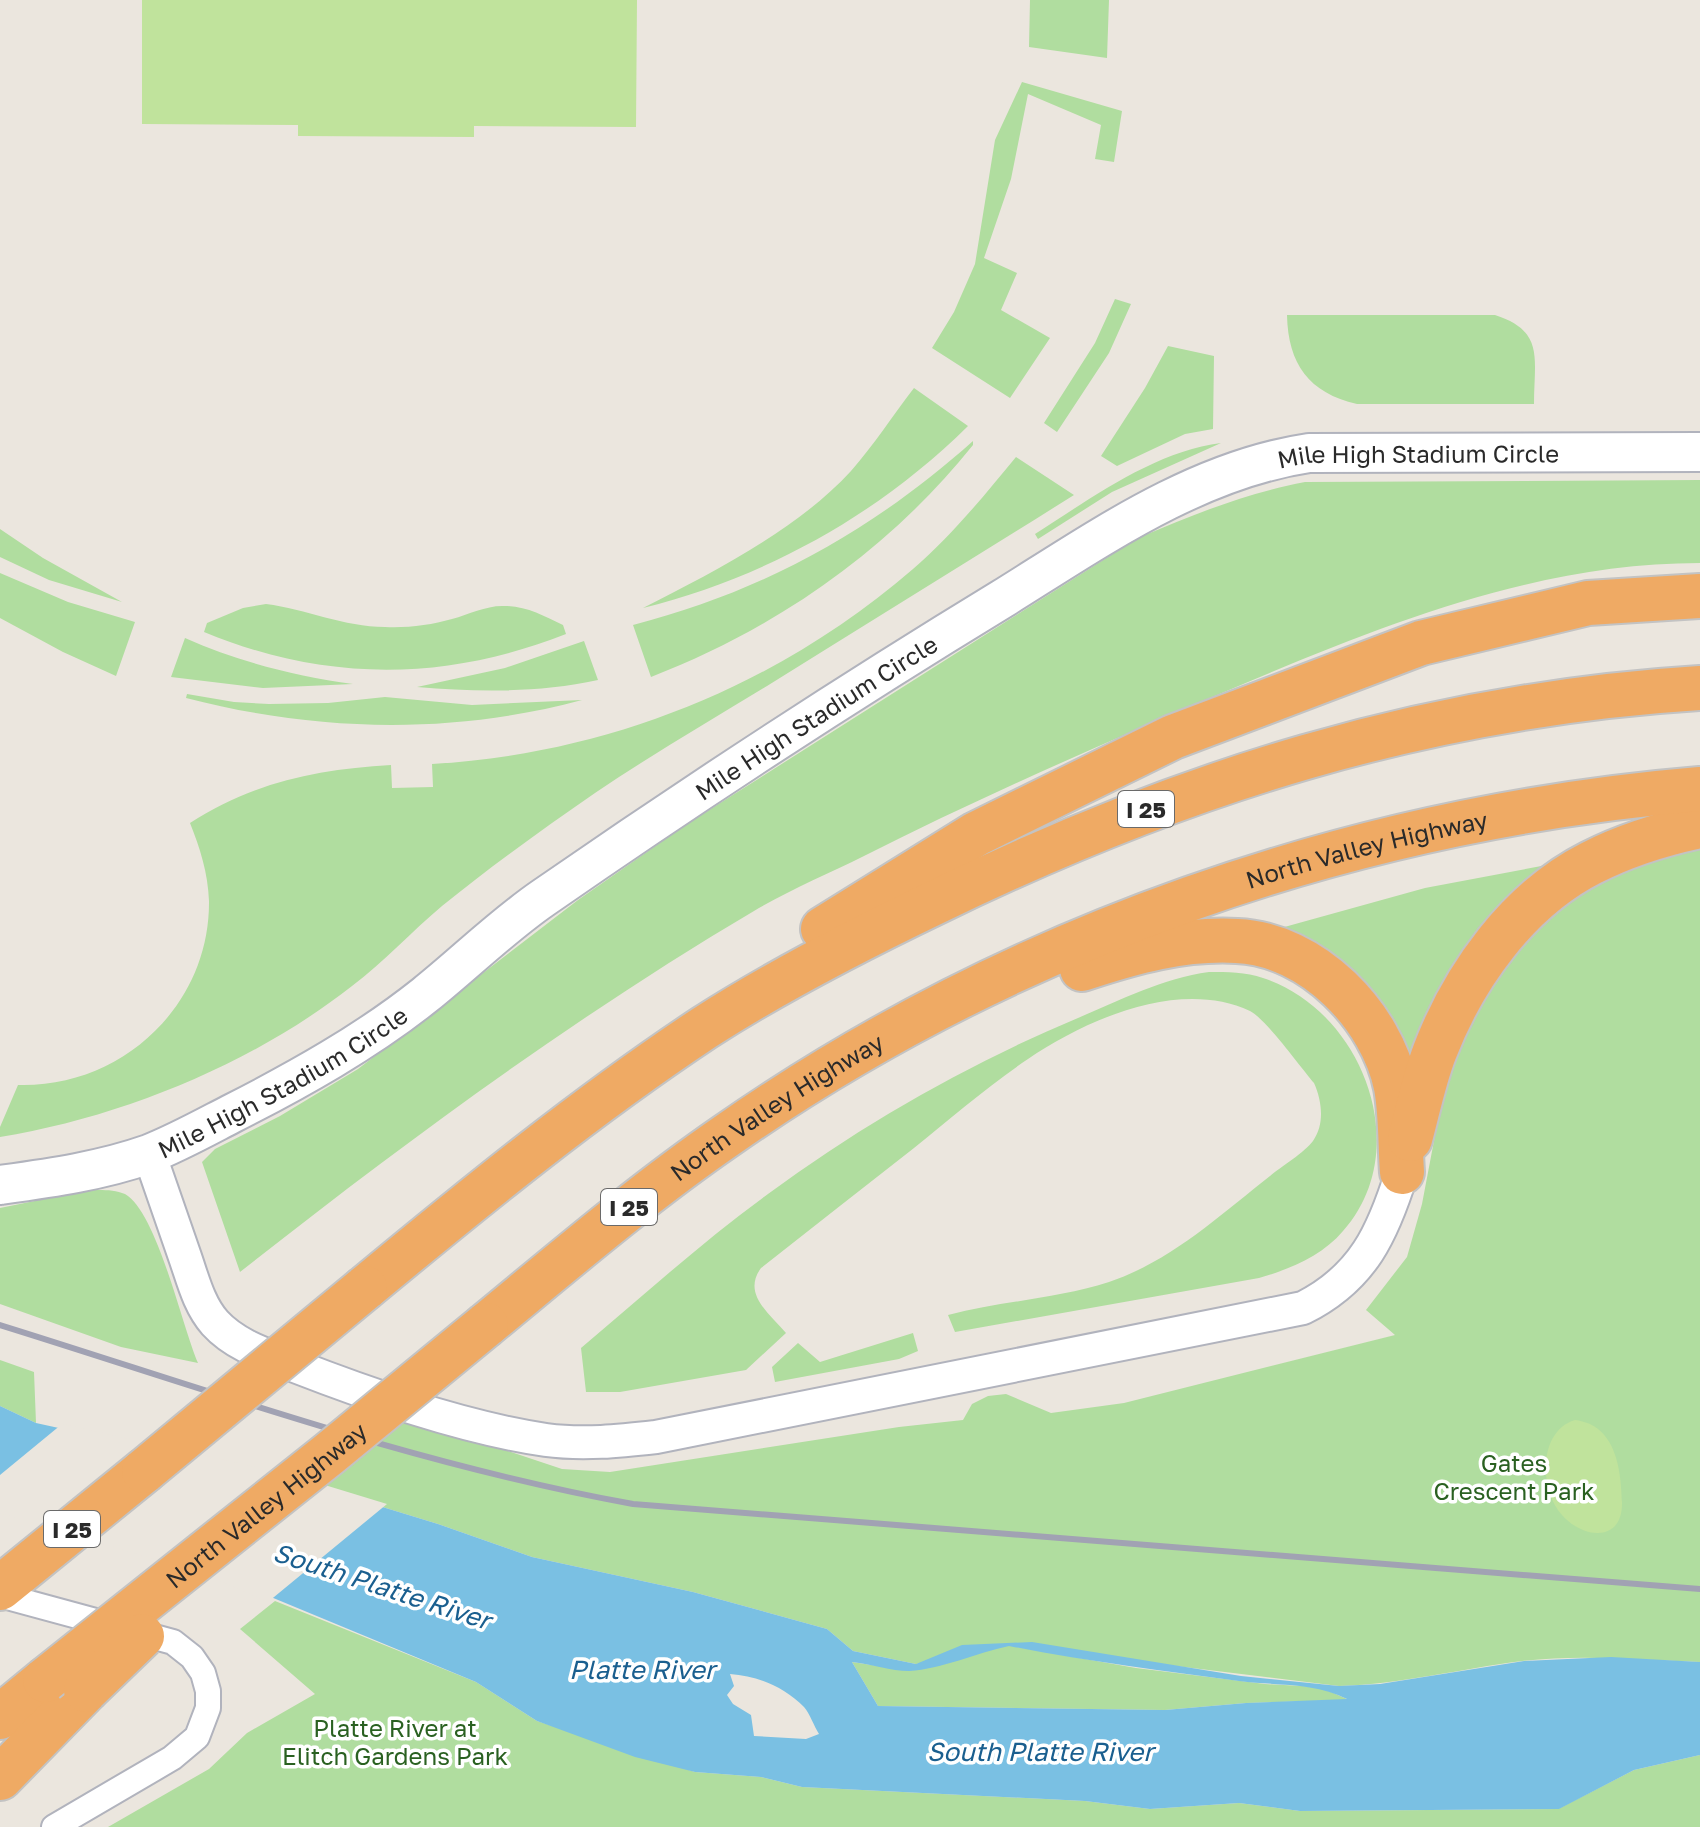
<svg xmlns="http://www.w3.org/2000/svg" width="1700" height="1827" font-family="'Golos Text',sans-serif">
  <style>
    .green { fill: #b0dd9f }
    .pitch { fill: #c0e39c }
    .water { fill: #7ac0e3; fill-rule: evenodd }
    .pier { fill: #ebe6de }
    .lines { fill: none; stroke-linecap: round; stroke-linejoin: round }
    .pedestrian-casing { stroke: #b1b3bd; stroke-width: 28 }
    .minor-casing { stroke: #b1b3bd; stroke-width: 36 }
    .tertiary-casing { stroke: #b1b3bd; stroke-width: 42 }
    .motorway-casing { stroke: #c3c3c3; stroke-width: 48 }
    .pedestrian { stroke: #fff; stroke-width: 24 }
    .minor { stroke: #fff; stroke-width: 32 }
    .tertiary { stroke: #fff; stroke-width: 38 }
    .motorway { stroke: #efaa64; stroke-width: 44 }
    .rail { stroke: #a1a2b3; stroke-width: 6 }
    .motorway-bridge-casing { stroke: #c3c3c3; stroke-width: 48; stroke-linecap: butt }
    .motorway-bridge { stroke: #efaa64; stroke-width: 44 }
    .labels { text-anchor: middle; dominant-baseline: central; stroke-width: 7; stroke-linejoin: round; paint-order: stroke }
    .shield { fill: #fff; stroke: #6a6a6a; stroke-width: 2 }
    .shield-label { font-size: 22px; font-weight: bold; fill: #2a2a2a }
    .street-label { font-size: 24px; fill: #2a2a2a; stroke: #fff }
    .park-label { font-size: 24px; fill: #2a6121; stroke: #fff }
    .water-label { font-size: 26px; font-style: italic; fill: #1a5f8f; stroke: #fff }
  </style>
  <rect width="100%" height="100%" fill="#ebe6de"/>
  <!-- green -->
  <path class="green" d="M1030,0H1109L1107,58L1029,47Z
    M1022,82L1122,111L1114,162L1095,159L1101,125L1028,94L1011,179L984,258L1017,273L1001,310L1050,338L1010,398L932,348L954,312L975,264L995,140Z
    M1115,299L1131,304L1109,353L1057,432L1044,423L1095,343Z
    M1287,315H1495C1545,331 1534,359 1534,404H1357C1309,393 1288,364 1287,315Z
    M1168,346L1214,356L1213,429L1185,434L1117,466L1101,456L1145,388Z
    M914,388L968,426C878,515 766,577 643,608C714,572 798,529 851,471C874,445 893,415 914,388Z
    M973,441V445C888,551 777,628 651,677L633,625C764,591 872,531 973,441Z
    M1221,443L1112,492L1038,539L1035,534C1090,499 1155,451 1221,443Z
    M1016,457L1074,495C972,559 869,622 767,686C710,721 651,755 595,793C543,829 491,866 442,906C411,932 384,962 352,986C254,1063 123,1117 0,1137V1127L18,1085C121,1088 210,1006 209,901C208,873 200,848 190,823C251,783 318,769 391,765L392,788L433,787L432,764C609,754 779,685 913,569C951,536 984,496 1016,457Z
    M1700,480V563C1527,563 1366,632 1210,698C1093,748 977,799 864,856C828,874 789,890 754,911C573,1018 405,1142 240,1272L202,1162L215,1149L280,1116L358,1069L578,900L687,824L1138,538C1195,514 1243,494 1305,482Z
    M0,529L43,558L122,602L49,580L0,557Z
    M0,573L68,602L135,622L116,676L63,652L0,618Z
    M266,604C306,609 344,627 385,627C408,628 431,625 452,619C470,614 487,605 505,606C526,606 544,616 563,625L566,634C444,682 325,682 204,632L207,623L243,608Z
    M185,638C239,662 295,676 353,684L263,688L171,677Z
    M584,641L598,680C538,693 478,692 417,687L505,668Z
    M187,694L234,702L269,704L328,703L385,697L472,705L582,700C452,735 317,732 186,698Z
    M1700,848V1662C1641,1660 1581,1654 1522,1661C1460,1669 1401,1684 1339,1686L1012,1646L1136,1668L1265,1684L1320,1687L1349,1700L1246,1703L1165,1710L878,1706L852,1662C899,1669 926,1675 971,1654L916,1664L853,1651L827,1629L693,1592L532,1557L438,1524L291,1479L382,1409L562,1469L610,1472L899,1427L963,1420L972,1404L988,1396L1006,1394L1051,1413L1124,1403L1395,1335L1366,1310L1407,1257L1422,1204L1444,1088L1464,1027L1508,956L1541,921L1581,892L1633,863Z
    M1552,864L1485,920L1448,974L1428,1016L1411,1109L1399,1054L1259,934L1425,888Z
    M1209,972C1227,972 1246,972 1263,978C1362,1010 1416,1149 1343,1231C1322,1256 1290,1269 1259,1278L955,1332L948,1315C1001,1301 1056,1299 1109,1282C1171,1261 1219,1216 1270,1176C1281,1167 1305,1152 1313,1141C1325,1124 1322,1101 1314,1083C1301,1068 1265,1018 1250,1011C1180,978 1087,1019 1028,1059C988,1086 951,1118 914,1148C863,1188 812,1228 761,1268C742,1294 769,1313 786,1333L746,1370L620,1392H586L581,1348C643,1296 703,1241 768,1194C864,1123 968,1064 1078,1018C1121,1000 1163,978 1209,972Z
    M89,1190C100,1190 114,1189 125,1194C157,1212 182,1326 198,1363L121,1347L0,1304V1208Z
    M913,1333L918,1351L899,1359L775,1382L772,1367L798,1343L820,1362Z
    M0,1360L34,1372L36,1423L0,1406Z
    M275,1601L476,1682L537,1721L695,1772L761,1777L802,1787L1085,1801L1150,1809L1239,1803L1300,1811L1558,1809L1634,1770L1700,1755V1827H108L209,1769L247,1733L315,1694L240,1629Z"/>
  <!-- pitch -->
  <path class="pitch" d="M142,0H637L636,127L474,126V137L298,136V125L142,124Z
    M1575,1420C1616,1425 1621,1469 1622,1502C1623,1543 1583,1539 1562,1515C1539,1490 1538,1431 1575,1420Z"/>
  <!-- water -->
  <path class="water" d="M0,1406L36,1423L291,1479L438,1524L532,1557L693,1592L827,1629L853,1651L916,1664L962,1645L1032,1642L1241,1676L1339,1686L1380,1684L1524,1661L1611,1657L1700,1662V1755L1634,1770L1559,1809L1300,1811L1239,1803L1150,1809L1085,1801L802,1787L761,1777L695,1772L635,1757L537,1721L476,1682L208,1571L0,1509ZM1009,1646C1085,1661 1162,1671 1239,1681C1276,1686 1314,1682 1347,1699L1246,1703L1165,1710L878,1706L852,1662C871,1664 891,1671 909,1671C942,1669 976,1653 1009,1646ZM730,1674C758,1676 784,1687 804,1707C810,1714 814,1726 819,1734L806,1739L754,1736L751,1715L733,1704L727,1695L734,1686Z"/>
  <!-- pier -->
  <path class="pier" d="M62,1424L292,1475L387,1504L268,1602L207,1575L0,1513V1475Z"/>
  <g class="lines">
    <defs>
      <path id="pedestrian" d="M0,1595L173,1642L192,1657L203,1673L208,1691V1708L197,1737L172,1758L54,1827"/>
      <path id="minor" d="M149,1153C161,1188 173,1223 185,1257C193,1280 199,1305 215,1323C236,1346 267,1355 295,1366C372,1396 465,1428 546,1440C583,1445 620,1441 656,1437L1303,1308C1363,1278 1383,1233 1402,1172"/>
      <g id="tertiary">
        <path id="s1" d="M0,1185C50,1178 101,1171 149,1154C177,1143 204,1128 231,1114C298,1080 366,1042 425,995C465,963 501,927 543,898C693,794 846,694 1002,599C1097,540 1195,470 1309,453L1700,452"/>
      </g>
      <g id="motorway">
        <path d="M823,929L976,834L1173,737L1421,643L1588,603L1700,596"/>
        <path d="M1082,969C1133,952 1183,938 1237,941C1312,944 1382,1016 1396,1087C1401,1115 1400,1144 1402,1172"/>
        <path d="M1410,1139C1418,1110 1424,1079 1435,1051C1464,976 1518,900 1591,863C1626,845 1662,834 1700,826"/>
        <path d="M365,1288C475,1197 585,1107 704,1028C777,981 855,941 934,903C1180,783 1425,705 1700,688"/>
        <path id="s2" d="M486,1325C565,1260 642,1194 726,1136C1011,937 1354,818 1700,789"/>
        <path d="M0,1588L144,1471"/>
        <path d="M0,1717L45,1680"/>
        <path d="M0,1778L86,1690"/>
      </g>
    </defs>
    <!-- pedestrian casing -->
    <use href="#pedestrian" class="pedestrian-casing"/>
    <!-- minor casing -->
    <use href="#minor" class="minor-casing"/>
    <!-- tertiary casing -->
    <use href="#tertiary" class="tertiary-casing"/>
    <!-- motorway casing -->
    <use href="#motorway" class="motorway-casing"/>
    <!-- pedestrian -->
    <use href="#pedestrian" class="pedestrian"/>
    <!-- minor -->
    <use href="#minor" class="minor"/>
    <!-- tertiary -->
    <use href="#tertiary" class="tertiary"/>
    <!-- motorway -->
    <use href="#motorway" class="motorway"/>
    <!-- rail -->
    <path class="rail" d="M0,1325C209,1390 417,1465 633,1504L1700,1589"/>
    <defs>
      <g id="motorway-bridge">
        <path d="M144,1471L365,1288"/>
        <path id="s3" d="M45,1680L329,1454L486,1325"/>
        <path d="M86,1690L142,1636"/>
      </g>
    </defs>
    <!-- motorway-bridge casing -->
    <use href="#motorway-bridge" class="motorway-bridge-casing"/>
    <!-- motorway-bridge -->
    <use href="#motorway-bridge" class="motorway-bridge"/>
  </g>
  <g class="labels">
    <!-- shield labels -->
    <g class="shield">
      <rect x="1118" y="791" width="56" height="36" rx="6"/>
      <rect x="601" y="1189" width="56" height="36" rx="6"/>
      <rect x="44" y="1511" width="56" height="36" rx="6"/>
    </g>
    <g class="shield-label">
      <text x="1146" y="809">I 25</text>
      <text x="629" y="1207">I 25</text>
      <text x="72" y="1529">I 25</text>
    </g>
    <!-- street labels -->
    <g class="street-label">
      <text stroke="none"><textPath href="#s1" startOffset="1624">Mile High Stadium Circle</textPath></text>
      <text stroke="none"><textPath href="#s1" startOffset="952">Mile High Stadium Circle</textPath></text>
      <text stroke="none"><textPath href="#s2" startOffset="1012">North Valley Highway</textPath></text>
      <text stroke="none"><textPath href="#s1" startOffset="304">Mile High Stadium Circle</textPath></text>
      <text stroke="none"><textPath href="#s2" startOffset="364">North Valley Highway</textPath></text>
      <text stroke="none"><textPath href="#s3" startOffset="282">North Valley Highway</textPath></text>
    </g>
    <!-- park labels -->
    <g class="park-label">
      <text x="1514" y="1462">Gates<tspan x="1514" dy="28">Crescent Park</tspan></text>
      <text x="395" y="1727">Platte River at<tspan x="395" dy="28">Elitch Gardens Park</tspan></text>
    </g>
    <!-- water labels -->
    <g class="water-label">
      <text transform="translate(382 1586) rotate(18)">South Platte River</text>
      <text x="642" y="1669">Platte River</text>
      <text x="1040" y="1751">South Platte River</text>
    </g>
  </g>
</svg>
